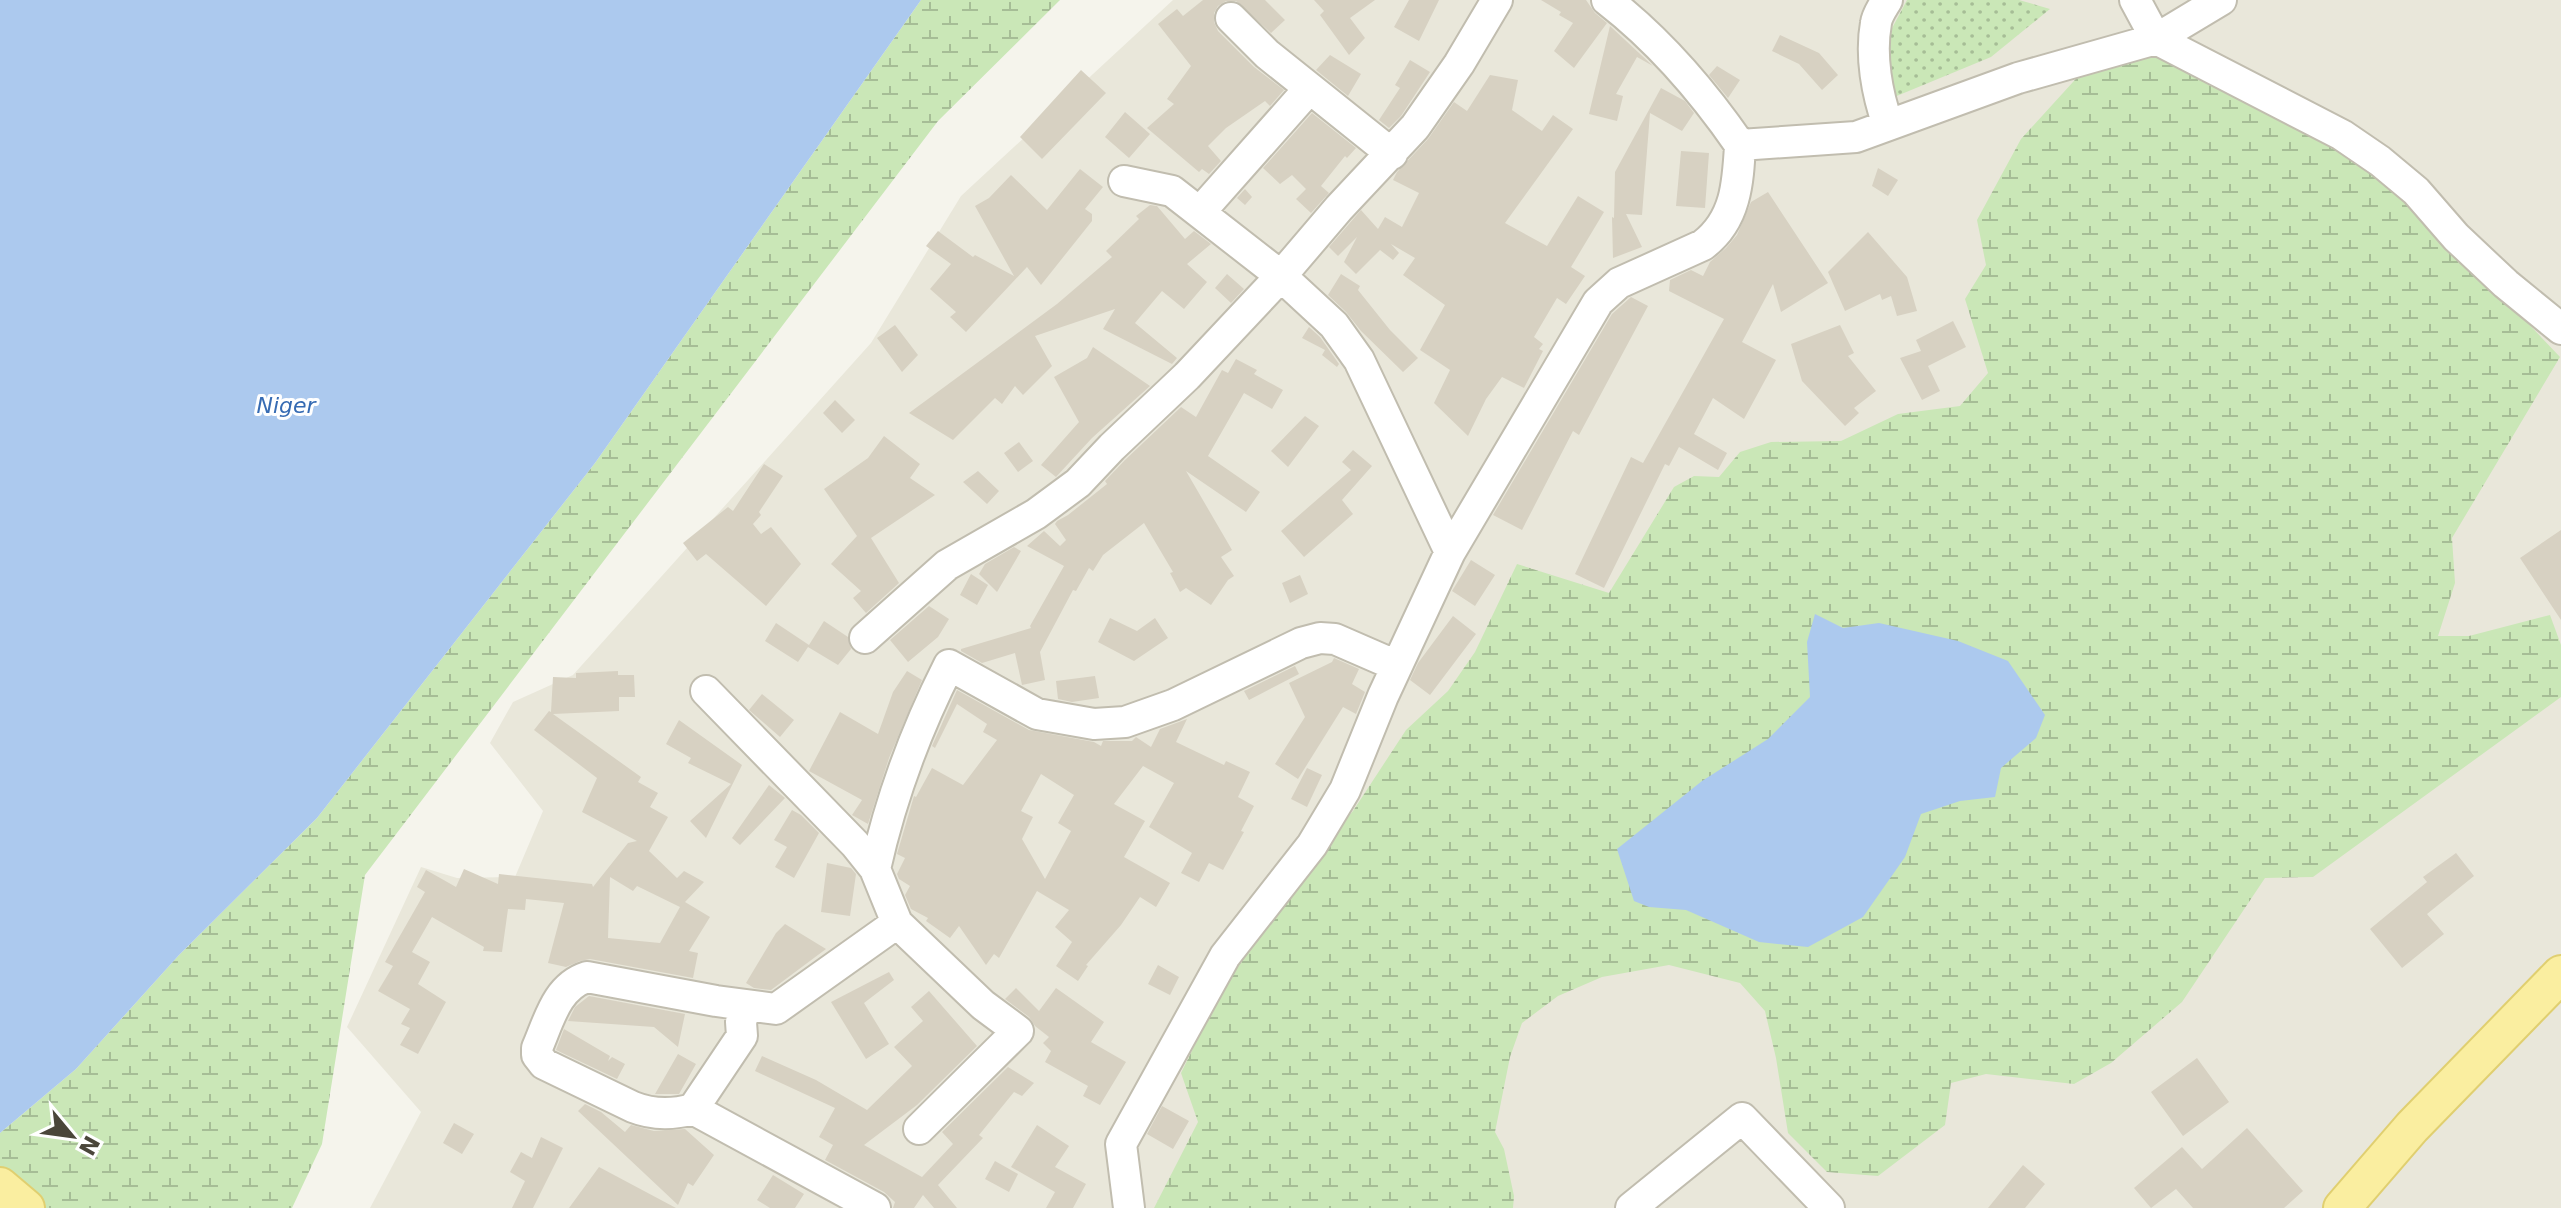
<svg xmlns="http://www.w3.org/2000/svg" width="2561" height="1208" font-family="'DejaVu Sans',sans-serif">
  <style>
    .residential { fill: #e9e7da }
    .grass { fill: url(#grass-dots) }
    .wetland { fill: url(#wetland-marsh) }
    .water { fill: #acc9ee }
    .building { fill: #d7d1c2; fill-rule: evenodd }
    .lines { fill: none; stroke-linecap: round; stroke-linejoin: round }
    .minor-casing { stroke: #c1bdaf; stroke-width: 34 }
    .major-casing { stroke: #e0cf70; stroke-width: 40 }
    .minor { stroke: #fff; stroke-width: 30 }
    .major { stroke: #faeea0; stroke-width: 36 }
    .labels { text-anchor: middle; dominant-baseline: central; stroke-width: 6; stroke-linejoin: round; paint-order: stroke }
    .water-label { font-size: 22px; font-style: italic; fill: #366bb3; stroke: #fff }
  </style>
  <defs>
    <pattern id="grass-dots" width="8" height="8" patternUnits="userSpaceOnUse" patternTransform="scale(2)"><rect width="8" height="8" fill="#cae7b7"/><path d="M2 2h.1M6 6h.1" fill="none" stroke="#a6bd96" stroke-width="1.8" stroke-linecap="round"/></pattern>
    <pattern id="wetland-marsh" width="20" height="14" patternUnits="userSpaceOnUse" patternTransform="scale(2)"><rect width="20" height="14" fill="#cae7b7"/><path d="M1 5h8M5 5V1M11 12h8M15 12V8" fill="none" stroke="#a6bd96"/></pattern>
  </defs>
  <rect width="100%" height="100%" fill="#f5f4ec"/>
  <!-- residential -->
  <path class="residential" d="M1173,0H2561V1208H370L421,1112L347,1027L421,867L457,878L515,877L543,811L490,743L513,702L573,675L871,343L961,196Z"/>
  <!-- grass -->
  <path class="grass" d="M1907,0H2019L2050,9L1991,57L1887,100L1890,32Z"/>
  <!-- wetland -->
  <path class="wetland" d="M921,0H1060L938,121L365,875L322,1144L292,1208H0V1133L76,1069L179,955L317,818L595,463Z
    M2130,56L2184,59L2374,141L2482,275L2560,357L2452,538L2455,583L2438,636H2469L2550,615L2561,645V697L2313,877L2265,878L2182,1002L2111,1063L2074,1084L1986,1074L1951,1083L1945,1125L1878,1176L1827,1172L1788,1133L1776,1058L1765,1011L1740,983L1669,965L1602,977L1558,996L1522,1023L1510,1057L1495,1132L1504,1149L1514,1196L1513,1208H1154L1198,1122L1181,1073L1256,921L1353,811L1406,730L1448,691L1475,652L1517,564L1609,593L1674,487L1694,476L1719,477L1740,452L1771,442L1841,441L1898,414L1960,406L1988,373L1965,299L1986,265L1977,220L2021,139L2083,71Z"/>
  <!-- water -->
  <path class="water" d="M0,0H921L595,463L317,818L179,955L76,1069L0,1133Z
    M1815,614L1843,628L1879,623L1958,641L2008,661L2045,715L2036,738L2001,768L1995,797L1960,801L1921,814L1905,857L1863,917L1808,947L1759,942L1686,910L1649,907L1634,901L1617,849L1702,781L1768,739L1810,697L1807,642Z"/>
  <!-- building -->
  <path class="building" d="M1203,0H1265L1285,20L1271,33L1236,1H1226L1218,6L1214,13V22L1218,31L1254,67L1284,90L1270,106L1265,101L1226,128L1208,146L1221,161L1209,174L1202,169L1199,172L1147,128L1174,104L1167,99L1191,66L1158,24L1177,9L1183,16Z
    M1314,0H1375L1350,18L1365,38L1349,55L1320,15L1324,11Z
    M1409,0H1439L1419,41L1394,27Z
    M1541,0H1586L1595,13L1607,23L1574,68L1554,51L1573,23L1559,15L1561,12Z
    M1610,26L1653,66L1637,57L1616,94L1623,96L1617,121L1589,114Z
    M1780,35L1819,53L1838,75L1822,90L1799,64L1772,51Z
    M1330,55L1361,74L1348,96L1316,70Z
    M1410,60L1430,72L1401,116L1389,128L1379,120L1400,88L1395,85Z
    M1717,66L1740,80L1728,98L1709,75Z
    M1081,70L1106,93L1042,159L1020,137Z
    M1490,75L1518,80L1512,110L1542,131L1553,115L1573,129L1505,223L1547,246L1578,196L1604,212L1571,267L1585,276L1566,304L1557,298L1534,337L1543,344L1539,349L1543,351L1524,388L1502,377L1486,399L1468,436L1434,403L1450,370L1420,350L1445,305L1403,275L1415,258L1391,244L1399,253L1393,260L1380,250L1356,274L1344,262L1357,237L1338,256L1329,247L1361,210L1378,229L1385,217L1402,227L1419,193L1393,180L1397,172L1428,139L1454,102L1467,111Z
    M1661,88L1685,101L1694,113L1682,131L1650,113L1642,215L1626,214L1642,247L1613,258L1612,217L1614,218L1615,172Z
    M1125,112L1150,134L1129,158L1105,137Z
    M1312,113L1356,148L1347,158L1345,156L1321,186L1329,193L1311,213L1296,199L1306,189L1292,175L1280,184L1263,168Z
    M1681,151L1709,153L1705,208L1676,206Z
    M1878,168L1898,180L1888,196L1872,186Z
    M1080,169L1103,187L1085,209L1092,214V221L1041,285L1027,267L966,332L950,317L956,312L930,289L951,264L926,246L938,231L973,257L975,255L1014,276L975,206L989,198L1011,175L1047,210Z
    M1245,189L1252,197L1245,205L1237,198Z
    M1768,192L1828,283L1781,312L1773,284L1742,342L1776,360L1744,419L1713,398L1694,434L1727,453L1718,470L1679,447L1669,466L1665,464L1604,588L1575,574L1631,457L1643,463L1724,319L1669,291L1670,280L1691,270L1703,276L1710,262L1726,248L1737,235L1751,202Z
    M1150,205L1157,206L1185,239L1194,231L1211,244L1187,264L1207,282L1184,309L1162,291L1135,323L1177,358L1172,364L1103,329L1115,309L1035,336L1052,366L1023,395L1015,386L1002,404L995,398L953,440L909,413L1057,304L1112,257L1106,251L1139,219L1136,216Z
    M1868,232L1907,277L1917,311L1897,316L1891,296L1882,300L1880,294L1845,311L1828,272Z
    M1227,274L1244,289L1231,303L1215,288Z
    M1341,274L1360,286L1358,290L1390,330L1418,358L1403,372L1361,331L1346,312L1328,295Z
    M1631,297L1648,306L1579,435L1573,431L1522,530L1493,515L1612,314Z
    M1953,321L1966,347L1928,366L1940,391L1922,400L1900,358L1921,351L1916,340Z
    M895,325L918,355L902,372L877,338Z
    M1840,325L1854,353L1848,356L1876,391L1854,408L1859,413L1845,426L1802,381L1791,344Z
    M1309,327L1320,337L1339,364L1337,367L1322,355L1325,350L1302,338Z
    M1093,347L1150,386L1092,438L1056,477L1041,465L1079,422L1054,377L1087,358Z
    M1236,359L1257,370L1254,374L1283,390L1272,409L1244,393L1208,456L1260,492L1246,512L1186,471L1232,550L1221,557L1234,576L1228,580L1211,605L1186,588L1180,592L1170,573L1173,572L1144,523L1103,555L1093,571L1089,568L1076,591L1073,590L1040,652L1045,680L1022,685L1015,653L982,663L961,651V649L1031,628L1030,626L1064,566L1027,546L1044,531L1060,546L1066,540L1055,524L1057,521L1068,515L1107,484L1105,481L1125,460L1181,407L1196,417L1222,370L1228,373Z
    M835,400L855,420L842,433L823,413Z
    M1305,416L1319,426L1288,467L1271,451Z
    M884,436L920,464L910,478L935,495L871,538L899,583L866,613L853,598L861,591L831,564L857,536L824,489L868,458Z
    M1019,442L1033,461L1018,472L1004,453Z
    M1353,450L1372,466L1342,500L1353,514L1304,557L1281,531L1351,470L1342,462Z
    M764,464L783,476L759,512L761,515L753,524L761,534L771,527L801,564L766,606L706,554L697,561L683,543L728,507L733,511Z
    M978,471L999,491L987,504L963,482Z
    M2561,530V620L2520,558Z
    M1014,547L1021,551L997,592L979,574L985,564Z
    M1471,560L1495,575L1475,606L1452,591Z
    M971,574L988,585L977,605L960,595Z
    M1300,575L1308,594L1290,603L1282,583Z
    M929,606L949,619L938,637L908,662L890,640Z
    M1453,616L1476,634L1430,695L1410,680L1418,663Z
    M1110,618L1137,631L1155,618L1168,638L1134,661L1098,642Z
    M824,621L848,637L851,649L838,665L808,647L798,662L765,641L776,623L809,645Z
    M1334,658L1359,669L1352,684L1365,692L1356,714L1343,707L1298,779L1275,764L1305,717L1289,683L1332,662Z
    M1295,666L1299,674L1249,700L1244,691Z
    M618,671V675H634L635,697H619V711L553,714L641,777L638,782L658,793L650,807L668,817L649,851L677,878L684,871L704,882L685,902L710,917L689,951L698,953L693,978L590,959L580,961L566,967L548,963L564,903L526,899L525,910L508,909L502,952L483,951L484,947L432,917L412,952L430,962L418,984L446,1002L418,1054L400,1045L410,1028L401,1024L410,1009L378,991L393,966L385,962L425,892L417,887L426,870L456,887L464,869L498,884L499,874L592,884L593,887L628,843L637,841L582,812L597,778L534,730L549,711L551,712L553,677L576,678V673ZM610,877L633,891L637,886L680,907L660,943L608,938Z
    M907,671L922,680L889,758L868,824L852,815L862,800L809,771L840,712L878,734L893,692Z
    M1095,676L1099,698L1072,702L1058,699L1056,681Z
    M957,690L1029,730L1094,742L1101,746L1103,741H1132L1136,737L1151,747L1160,729L1187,719L1176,742L1224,765L1226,761L1250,772L1238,797L1254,806L1241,831L1244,832L1223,870L1209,863L1199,882L1181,873L1192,853L1149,827L1174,783L1143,766L1114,804L1145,821L1124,857L1170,883L1156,907L1140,897L1121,925L1086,965L1088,966L1078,981L1056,966L1072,942L1055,927L1069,910L1037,891L999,958L994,954L986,965L959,926L950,938L926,921L928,918L911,909L905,895L910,886L899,879L897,874L905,858L897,854L914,796L916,797L932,768L963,785L997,740L983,732L987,724L957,704L935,748L932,746ZM1041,774L1074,795L1058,823L1071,831L1045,879L1022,839L1033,817L1021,811Z
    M762,694L794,720L780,737L749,710Z
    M679,720L742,765L706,838L690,821L731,784L688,763L691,758L666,744Z
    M1307,768L1322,775L1307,807L1291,799Z
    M769,785L785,798L740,845L732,838Z
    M792,810L801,815L819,833L794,878L775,867L787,847L774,840Z
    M2456,853L2474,876L2427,914L2444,934L2402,968L2370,929L2427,882L2423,877Z
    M827,863L851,868L856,874L850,916L821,912Z
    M785,924L826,949L771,990L754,988L746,983L776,933Z
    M1158,965L1179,977L1170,995L1148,984Z
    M889,972L894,980L864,1003L889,1044L866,1059L831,1002Z
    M1016,988L1039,1011L1056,988L1104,1022L1091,1042L1126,1062L1100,1105L1083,1096L1088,1086L1045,1062L1051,1051L1043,1043L1049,1037L1035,1026L1029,1017L1005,999Z
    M929,991L977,1046L917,1105L864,1145L922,1177L953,1144L942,1132L1008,1067L1034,1083L1022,1096L1014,1092L979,1135L983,1138L938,1185L957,1208H934L923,1195L914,1208H893L895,1202L884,1192L825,1160L833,1145L819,1137L835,1108L755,1071L762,1056L816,1080L867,1110L912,1066L894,1047L923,1021L911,1007Z
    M589,996L685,1014L678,1047L654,1027L568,1021L575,1007Z
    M564,1029L610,1056L608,1061L612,1057L625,1064L617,1079L556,1050Z
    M678,1054L696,1064L679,1094H655Z
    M2197,1058L2229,1102L2183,1136L2151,1092Z
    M585,1104L601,1112L625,1132L631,1125L654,1131L685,1129L714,1155L693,1186L688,1183L678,1205L578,1111Z
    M1162,1106L1189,1121L1173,1149L1147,1134Z
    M454,1123L474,1134L462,1154L443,1143Z
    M1037,1125L1069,1146L1055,1167L1086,1184L1073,1208H1046L1055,1192L1011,1167Z
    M2247,1128L2303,1191L2284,1208H2193L2176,1189L2151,1208L2134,1188L2182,1147L2202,1169Z
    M541,1137L563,1148L533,1208H512L525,1181L510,1172L521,1152L532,1158Z
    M995,1161L1018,1174L1009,1192L985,1179Z
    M2023,1165L2045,1184L2025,1208H1988Z
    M599,1167L676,1208H569Z
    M773,1175L804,1194L795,1208H770L757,1200Z"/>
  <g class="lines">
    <defs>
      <path id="minor" d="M1887,0C1883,7 1877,15 1876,23C1870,56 1877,94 1888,125
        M2135,0L2156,39L2221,0
        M1231,18L1267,54L1392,154
        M1740,145L1856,137L2018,78L2156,39L2342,135L2380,161L2416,191L2456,237L2506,284L2561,329
        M1200,212L1309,89
        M1450,552L1598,302L1619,283L1703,245C1736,220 1738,183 1740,145C1702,90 1660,41 1607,0
        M865,638L947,565L1036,514L1078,483L1112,447L1187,376L1281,276L1172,191L1124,181
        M706,691L855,844L875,869L897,923L983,1005L1018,1031L919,1129
        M875,869C891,797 916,730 949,665L1037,714L1094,724L1125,722L1173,705L1301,643L1320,638L1335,639L1397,666
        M693,1109L742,1036L741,1022L746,1005
        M875,1208L693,1109C672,1115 653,1115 633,1107L544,1064L537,1055V1048C549,1021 556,987 587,977L716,1001L776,1009L897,923
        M1129,1208L1121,1144L1225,956L1312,845L1345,790L1383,696L1450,552L1359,360L1334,325L1281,276L1339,208L1415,127L1459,64L1497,0
        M1631,1208L1742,1118L1829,1208"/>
      <path id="major" d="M0,1186L26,1208
        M2342,1208L2412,1127L2561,974"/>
    </defs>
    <!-- minor casing -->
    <use href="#minor" class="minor-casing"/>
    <!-- major casing -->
    <use href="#major" class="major-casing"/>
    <!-- minor -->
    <use href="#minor" class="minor"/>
    <!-- major -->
    <use href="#major" class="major"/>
  </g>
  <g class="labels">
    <!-- water labels -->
    <g class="water-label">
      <text x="286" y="405">Niger</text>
    </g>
  </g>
  <!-- north arrow -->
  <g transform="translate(72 1136) rotate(119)" stroke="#ffffff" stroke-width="6" paint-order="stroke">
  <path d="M0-6L14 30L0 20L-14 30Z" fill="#4a463a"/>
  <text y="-12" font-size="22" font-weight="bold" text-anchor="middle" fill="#4a463a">N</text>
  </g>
</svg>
